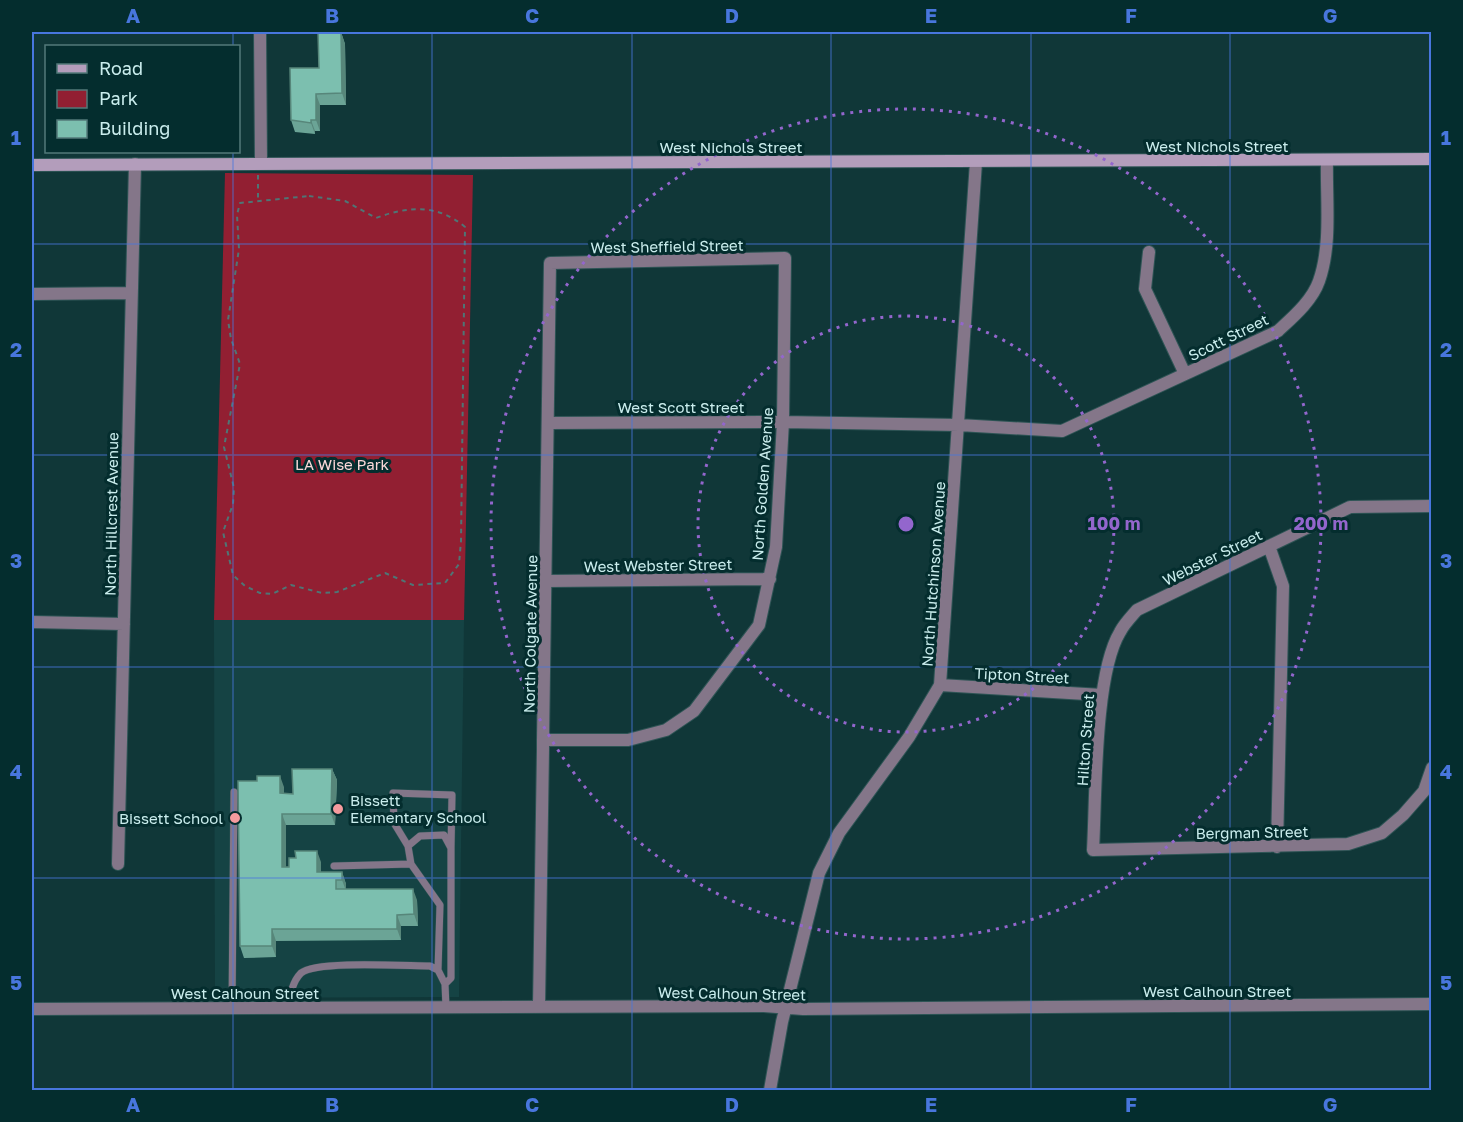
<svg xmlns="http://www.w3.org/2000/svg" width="1463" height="1122" font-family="'Golos Text',sans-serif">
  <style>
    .built { fill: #154344 }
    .green { fill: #921f32 }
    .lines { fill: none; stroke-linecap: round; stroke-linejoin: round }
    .lane-casing { stroke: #2e5455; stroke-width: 8 }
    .street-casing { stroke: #2e5455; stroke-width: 14 }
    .secondary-casing { stroke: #2e5455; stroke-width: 14 }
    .path { stroke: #4f7575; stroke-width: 2; stroke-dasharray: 4.5 4.5; stroke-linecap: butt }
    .lane { stroke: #847689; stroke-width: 7 }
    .street { stroke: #847689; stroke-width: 12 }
    .secondary { stroke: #b39dbb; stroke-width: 12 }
    .wall { fill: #6ba496 }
    .shaded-wall { fill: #57867a }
    .building { fill: #7cbfaf; stroke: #57867a; stroke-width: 1.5 }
    .grid { fill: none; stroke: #4876dd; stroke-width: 1.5; stroke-opacity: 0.55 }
    .ring { fill: none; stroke: #9366cd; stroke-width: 3; stroke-dasharray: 3 6 }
    .poi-dot { fill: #f59b9e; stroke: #042d2e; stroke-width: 2 }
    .labels { text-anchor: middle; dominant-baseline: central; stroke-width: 6; stroke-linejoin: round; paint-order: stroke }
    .street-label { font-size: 15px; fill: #caeded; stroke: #042d2e }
    .park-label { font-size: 15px; fill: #fbd8d8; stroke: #042d2e }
    .poi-label { font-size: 15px; fill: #caeded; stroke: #042d2e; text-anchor: start }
    .centre { fill: #9366cd; stroke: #042d2e; stroke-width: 3 }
    .ring-label { font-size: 18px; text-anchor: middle; font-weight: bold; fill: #9366cd; stroke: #042d2e; stroke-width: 6; stroke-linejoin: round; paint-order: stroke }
    .neatline { fill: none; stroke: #4876dd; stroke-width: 2 }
    .grid-label { font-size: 20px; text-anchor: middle; font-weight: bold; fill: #4876dd }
  </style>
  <rect width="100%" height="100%" fill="#103738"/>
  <!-- built -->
  <path class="built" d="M214,620H464L459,997L215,998Z"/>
  <!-- green -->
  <path class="green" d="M225,173L473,175L464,620H214Z"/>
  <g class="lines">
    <defs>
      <path id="lane" d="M408,846L394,823L393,793L452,795L451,848
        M334,866L411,864
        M445,984L451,978V848L444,835L420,836L408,846L411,864L440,905L438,970L445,984L446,1007
        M232,1008L234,792
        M288,1008C290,996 292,982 301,973C316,960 407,966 430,966L438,970"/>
      <path id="street" d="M260,32L261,163
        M1149,252L1145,289L1185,374
        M32,294L130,293
        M548,423L783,422L959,425L1062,431L1278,331C1293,317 1312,301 1319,281C1332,244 1326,199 1327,160
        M1432,506L1350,507L1137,610C1131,617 1124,624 1120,632C1094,675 1096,797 1093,850L1348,844L1382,833L1403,815L1424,791L1432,768
        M1269,546L1283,586L1277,847
        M547,581L770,579
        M32,622L124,624
        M940,685L1102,695
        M118,864L135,164
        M539,1006L543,749V740L550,263L785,258L783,422L776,547L759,625L694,711L666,730L628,740H543
        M32,1009L764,1006L803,1009L1432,1004
        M770,1090L782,1022L819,873L839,833L909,737L940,685L976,162"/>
      <path id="secondary" d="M32,165L1432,159"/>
    </defs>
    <!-- lane casing -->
    <use href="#lane" class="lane-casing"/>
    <!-- street casing -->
    <use href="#street" class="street-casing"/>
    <!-- secondary casing -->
    <use href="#secondary" class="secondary-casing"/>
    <!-- path -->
    <path class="path" d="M258,175V199
      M309,196L345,201L376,218C408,206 438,204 465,227L461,541L459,564L445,583L413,585L385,573L337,592L322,593L291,585L272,594L260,593L245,586L233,575L223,532L233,504L234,488L224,447L240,364L231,339L228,320L239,249L237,215L240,203Z"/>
    <!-- lane -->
    <use href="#lane" class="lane"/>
    <!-- street -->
    <use href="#street" class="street"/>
    <!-- secondary -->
    <use href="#secondary" class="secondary"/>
  </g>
  <!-- wall -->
  <path class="wall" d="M341,32L345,44L346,105H320V131H315V134L295,132L291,120L319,68Z
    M332,769L337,780L335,825H286V867L321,862V872H342L346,884V889L417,900L418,926H401V940L276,941V957L244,958L240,946L284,787V793L293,794Z"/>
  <!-- shaded-wall -->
  <path class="shaded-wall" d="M341,32L345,44L346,105L342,93Z
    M316,94L320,105V131L316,120Z
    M311,120L315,131V134L311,123Z
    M332,769L337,780L335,825L331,814Z
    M280,776L284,787V805L280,793Z
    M282,814L286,825V878L282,867Z
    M317,851L321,862V884L317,872Z
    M342,872L346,884V891L342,880Z
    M413,889L417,900L418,926L414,914Z
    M397,915L401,926V940L397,929Z
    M272,929L276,941V957L272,946Z"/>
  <!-- building -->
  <path class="building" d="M341,32L342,93L316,94V120H311V123L291,120L290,68H319L318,33Z
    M292,769H332L331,814H282V867H289V858H296L295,851H317V872H342V880H336V889H413L414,914L397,915V929H272V946H240L238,781H257V776H280V793L293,794Z"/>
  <!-- grid -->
  <path class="grid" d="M233,32V46M432,32V1090M632,32V1090M831,32V1090M1031,32V1090M1230,32V1090M233,152V1090M32,244H1432M32,455H1432M32,667H1432M32,878H1432"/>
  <!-- distance rings -->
  <g class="ring">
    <circle cx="906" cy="524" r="208"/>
    <circle cx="906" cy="524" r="415"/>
  </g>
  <!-- markers -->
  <g class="poi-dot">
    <circle cx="338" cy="809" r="6"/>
    <circle cx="235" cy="818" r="6"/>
  </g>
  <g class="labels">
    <!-- street labels -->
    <g class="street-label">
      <text x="1217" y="146">West Nichols Street</text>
      <text x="731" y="147">West Nichols Street</text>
      <text transform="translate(667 246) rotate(-1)">West Sheffield Street</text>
      <text transform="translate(1228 337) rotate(-26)">Scott Street</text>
      <text x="681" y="407">West Scott Street</text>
      <text transform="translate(762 484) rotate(-86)">North Golden Avenue</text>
      <text transform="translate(111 514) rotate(-89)">North Hillcrest Avenue</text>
      <text transform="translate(1212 557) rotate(-26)">Webster Street</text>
      <text transform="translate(658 565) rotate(-1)">West Webster Street</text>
      <text transform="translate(933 574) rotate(-86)">North Hutchinson Avenue</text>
      <text transform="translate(530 634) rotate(-89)">North Colgate Avenue</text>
      <text transform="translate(1022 675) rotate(3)">Tipton Street</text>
      <text transform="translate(1085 740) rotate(-86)">Hilton Street</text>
      <text transform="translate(1252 832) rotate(-1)">Bergman Street</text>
      <text x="1217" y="991">West Calhoun Street</text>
      <text x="245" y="993">West Calhoun Street</text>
      <text transform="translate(732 993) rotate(1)">West Calhoun Street</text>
    </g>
    <!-- park labels -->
    <g class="park-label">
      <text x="342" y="464">LA Wise Park</text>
    </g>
    <!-- poi labels -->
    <g class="poi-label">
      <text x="350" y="800">Bissett<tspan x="350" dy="17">Elementary School</tspan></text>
      <text x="223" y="818" text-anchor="end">Bissett School</text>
    </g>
  </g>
  <circle cx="906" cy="524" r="9" class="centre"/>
  <g class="ring-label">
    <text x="1114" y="530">100 m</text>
    <text x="1321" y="530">200 m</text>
  </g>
  <!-- border -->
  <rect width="1463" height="1122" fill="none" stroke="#042d2e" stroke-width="66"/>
  <!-- legend -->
  <rect x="45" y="45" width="195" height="108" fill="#042d2e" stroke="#537a7a" stroke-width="1.5"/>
  <rect x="57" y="64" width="30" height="9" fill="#b39dbb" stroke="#537a7a" stroke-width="1.5"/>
  <text x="99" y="75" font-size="18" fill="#caeded">Road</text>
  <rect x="57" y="90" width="30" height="18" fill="#921f32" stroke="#537a7a" stroke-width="1.5"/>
  <text x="99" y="105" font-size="18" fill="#caeded">Park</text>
  <rect x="57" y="120" width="30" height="18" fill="#7cbfaf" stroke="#537a7a" stroke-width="1.5"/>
  <text x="99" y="135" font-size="18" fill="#caeded">Building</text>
  <rect x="33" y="33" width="1397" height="1056" class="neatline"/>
  <g class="grid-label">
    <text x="133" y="23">A</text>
    <text x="332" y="23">B</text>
    <text x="532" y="23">C</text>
    <text x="732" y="23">D</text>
    <text x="931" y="23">E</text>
    <text x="1131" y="23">F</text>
    <text x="1330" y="23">G</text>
    <text x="16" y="145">1</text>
    <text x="1446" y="145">1</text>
    <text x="16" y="357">2</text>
    <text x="1446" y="357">2</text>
    <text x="16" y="568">3</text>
    <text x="1446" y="568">3</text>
    <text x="16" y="779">4</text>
    <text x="1446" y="779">4</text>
    <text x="16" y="990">5</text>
    <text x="1446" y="990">5</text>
    <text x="133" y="1112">A</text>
    <text x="332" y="1112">B</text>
    <text x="532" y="1112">C</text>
    <text x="732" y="1112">D</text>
    <text x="931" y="1112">E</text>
    <text x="1131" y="1112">F</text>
    <text x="1330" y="1112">G</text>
  </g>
</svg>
